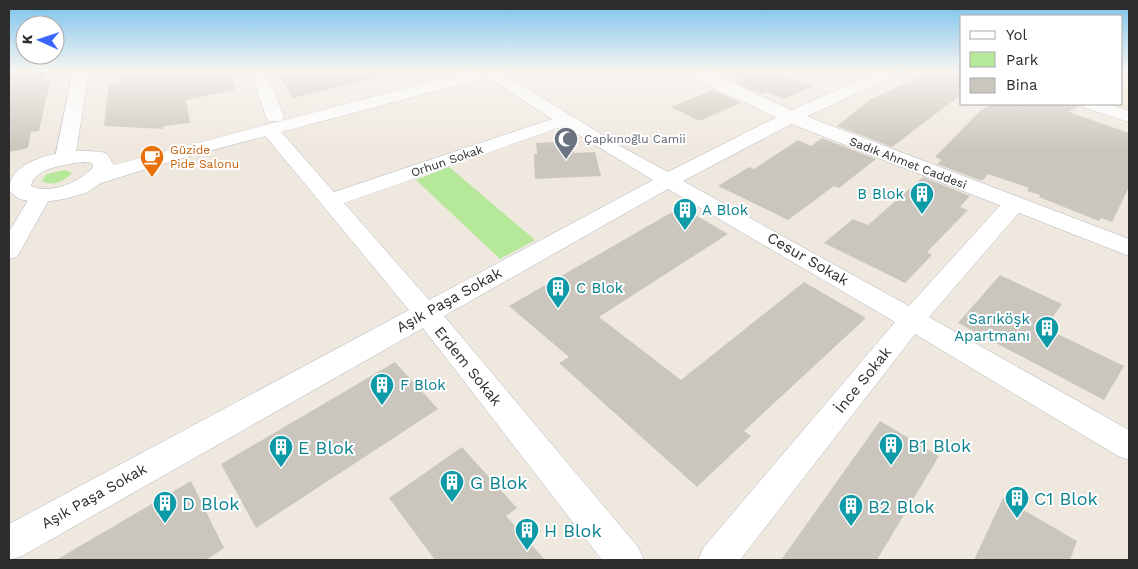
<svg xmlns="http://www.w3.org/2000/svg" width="1138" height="569" font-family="'Work Sans',sans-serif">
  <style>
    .education { fill: #f1e5ce }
    .green { fill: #b6e899 }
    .building { fill: #cbc6bd }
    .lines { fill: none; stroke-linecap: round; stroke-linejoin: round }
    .minor-casing { stroke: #b3b6c1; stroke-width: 1 }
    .secondary-casing { stroke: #b3b6c1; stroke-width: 1 }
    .minor { fill: #fff; fill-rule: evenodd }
    .secondary { fill: #fff; fill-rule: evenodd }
    .labels { text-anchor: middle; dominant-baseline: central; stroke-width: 4; stroke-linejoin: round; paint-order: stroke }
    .far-worship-label { font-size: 12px; fill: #5b616d; stroke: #fff; text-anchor: start }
    .far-food-label { font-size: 12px; fill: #c56008; stroke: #fff; text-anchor: start }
    .far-street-label { font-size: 12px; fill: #2d2d2d; stroke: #fff }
    .culture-label { font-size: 15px; fill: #0d838f; stroke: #fff; text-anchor: start }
    .street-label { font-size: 15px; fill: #2d2d2d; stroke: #fff }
    .near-culture-label { font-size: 18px; fill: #0d838f; stroke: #fff; text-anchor: start }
  </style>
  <rect width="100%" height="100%" fill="#efe8df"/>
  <!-- education -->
  <path class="education" d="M1122,70H1129V111L1108,104H1122Z"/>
  <!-- green -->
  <path class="green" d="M449,167L535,240L500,259L416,180Z
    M65,170L72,173C66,181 50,187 42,181L47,174Z"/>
  <!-- building -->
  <path class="building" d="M9,70H47L44,83L50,82L39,131L31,132L28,148L9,152Z
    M120,70H228L235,90L186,100L190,123L164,126L162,129L104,126L109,85L119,83Z
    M275,70H375L376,78L293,98Z
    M720,70H772L812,87L783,99L767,92L762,94L734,82L740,79Z
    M934,70H962V94L892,147L837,126L871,99Z
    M713,90L741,103L699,121L671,107Z
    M992,104H1081L1069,112L1129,133V187L1112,222L1101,218L1099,221L1039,197L1040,195L1027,191L1029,188L988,174L982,181L937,164L942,160L935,157L980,111Z
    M822,138L876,159L839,188L834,186L788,220L718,186L749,167L754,169L798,140L811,146Z
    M571,141L574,153L595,152L601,176L535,179L534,154H537L536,143Z
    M923,177L970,196L960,207L968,210L927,252L932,255L905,283L824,243L853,219L868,225Z
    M681,207L728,234L599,317L681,380L804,282L866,318L744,431L751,436L697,487L559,363L569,357L509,306Z
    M1000,275L1062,304L1045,328L1124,366L1104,400L958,323Z
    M395,362L438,409L256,528L221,464Z
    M880,421L939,456L877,560H781Z
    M462,447L517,508L506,516L545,560H435L389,498Z
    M191,481L224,548L206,560H56Z
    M1003,498L1077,541L1070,560H974Z"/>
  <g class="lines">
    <defs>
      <path id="minor" d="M73,70H89L75,158L72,162H58L55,158Z
        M250,70H266L284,117L281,121H269L266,117Z
        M481,70H497L622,147L668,172L785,113L882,70H903L900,73L797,121L683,181L909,306L1006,199L1014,198L1022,199L1025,204L1022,209L929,317L1129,430V460L1118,456L915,334L740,560H698L704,547L895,322L668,189L444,316L638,547L644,560H602L423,328L22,556L9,560V524L409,310L263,133L260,129L263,125H275L334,192L552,119L483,74ZM564,126L653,180L429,300L344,203Z
        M1083,104H1107L1129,111V122L1085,108Z
        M40,190L47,192L51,196L17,257L9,259V232L33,192Z"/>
      <path id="secondary" d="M474,70H503L500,74L179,159L101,183L86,193L64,199L38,203L19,199L9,191C9,154 79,147 106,153L114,165ZM84,162L92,163L93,167C81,182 49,195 31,186C35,167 68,164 84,162Z
        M681,70H704L798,113L1129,239V256L784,121L684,74Z"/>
    </defs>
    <!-- minor casing -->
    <use href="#minor" class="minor-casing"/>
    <!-- secondary casing -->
    <use href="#secondary" class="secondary-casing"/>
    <!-- minor -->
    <use href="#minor" class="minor"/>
    <!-- secondary -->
    <use href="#secondary" class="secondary"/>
  </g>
  <!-- sky -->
  <linearGradient id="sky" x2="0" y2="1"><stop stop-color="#77c1ed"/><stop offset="0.47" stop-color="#f8f5f1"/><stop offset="1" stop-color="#f8f5f1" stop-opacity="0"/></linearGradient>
  <rect width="1138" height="150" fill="url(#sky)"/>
  <!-- icons -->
  <defs>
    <symbol id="mosque-pin" viewBox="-11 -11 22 30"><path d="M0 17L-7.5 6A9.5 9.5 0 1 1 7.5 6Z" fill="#6b7280" stroke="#fff"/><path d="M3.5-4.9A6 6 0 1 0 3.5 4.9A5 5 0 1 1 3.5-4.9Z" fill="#fff"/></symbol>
    <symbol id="cafe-pin" viewBox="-11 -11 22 30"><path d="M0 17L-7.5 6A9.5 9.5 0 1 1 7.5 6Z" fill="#e8710a" stroke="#fff"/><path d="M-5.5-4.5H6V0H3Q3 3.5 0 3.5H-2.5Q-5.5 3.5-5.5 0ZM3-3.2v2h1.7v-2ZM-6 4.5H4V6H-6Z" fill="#fff"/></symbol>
    <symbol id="building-pin" viewBox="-11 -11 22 30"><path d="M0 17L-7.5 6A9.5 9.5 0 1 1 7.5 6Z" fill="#0f9aa8" stroke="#fff"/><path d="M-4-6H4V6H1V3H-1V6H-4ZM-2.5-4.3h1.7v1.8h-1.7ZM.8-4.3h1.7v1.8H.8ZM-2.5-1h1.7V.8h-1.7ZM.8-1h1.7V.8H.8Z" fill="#fff"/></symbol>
  </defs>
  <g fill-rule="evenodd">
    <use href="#mosque-pin" x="552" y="125" width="28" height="38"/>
    <use href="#cafe-pin" x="138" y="143" width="28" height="38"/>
    <use href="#building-pin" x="908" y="180" width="28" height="38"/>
    <use href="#building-pin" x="671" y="196" width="28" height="38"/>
    <use href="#building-pin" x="544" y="274" width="28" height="38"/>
    <use href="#building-pin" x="1033" y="314" width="28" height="38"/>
    <use href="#building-pin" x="368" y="371" width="28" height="38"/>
    <use href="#building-pin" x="877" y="431" width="28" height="38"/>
    <use href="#building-pin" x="267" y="433" width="28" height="38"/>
    <use href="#building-pin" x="438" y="468" width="28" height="38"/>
    <use href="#building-pin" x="1003" y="484" width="28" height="38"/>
    <use href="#building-pin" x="151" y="489" width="28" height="38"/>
    <use href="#building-pin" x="837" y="492" width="28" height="38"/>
    <use href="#building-pin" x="513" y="516" width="28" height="38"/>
  </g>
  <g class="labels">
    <!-- far-worship labels -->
    <g class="far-worship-label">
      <text x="584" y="139">Çapkınoğlu Camii</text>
    </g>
    <!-- far-food labels -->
    <g class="far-food-label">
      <text x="170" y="150">Güzide<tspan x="170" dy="14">Pide Salonu</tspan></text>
    </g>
    <!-- far-street labels -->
    <g class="far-street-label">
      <text transform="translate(447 161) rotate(-19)">Orhun Sokak</text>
      <text transform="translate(908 163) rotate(21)">Sadık Ahmet Caddesi</text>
    </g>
    <!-- culture labels -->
    <g class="culture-label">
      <text x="904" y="194" text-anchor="end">B Blok</text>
      <text x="702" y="210">A Blok</text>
      <text x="576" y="288">C Blok</text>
      <text x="1030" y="319" text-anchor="end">Sarıköşk<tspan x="1030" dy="17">Apartmanı</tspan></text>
      <text x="400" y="385">F Blok</text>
    </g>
    <!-- street labels -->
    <g class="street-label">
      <text transform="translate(808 259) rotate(30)">Cesur Sokak</text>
      <text transform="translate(449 300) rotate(-29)">Aşık Paşa Sokak</text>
      <text transform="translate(468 366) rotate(51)">Erdem Sokak</text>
      <text transform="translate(863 380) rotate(-51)">İnce Sokak</text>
      <text transform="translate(94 496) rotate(-29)">Aşık Paşa Sokak</text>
    </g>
    <!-- near-culture labels -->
    <g class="near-culture-label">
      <text x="908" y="445">B1 Blok</text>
      <text x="298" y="447">E Blok</text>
      <text x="470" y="482">G Blok</text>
      <text x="1034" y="498">C1 Blok</text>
      <text x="182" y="503">D Blok</text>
      <text x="868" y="506">B2 Blok</text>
      <text x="544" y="530">H Blok</text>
    </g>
  </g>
  <!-- border -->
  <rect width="1138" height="569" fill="none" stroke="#2d2d2d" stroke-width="20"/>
  <!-- legend -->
  <rect x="960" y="15" width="162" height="90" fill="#ffffff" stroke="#ababab"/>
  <rect x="970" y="31" width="25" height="8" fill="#ffffff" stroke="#ababab"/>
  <text x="1006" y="40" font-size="15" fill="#2d2d2d">Yol</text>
  <rect x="970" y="52" width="25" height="15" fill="#b6e899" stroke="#ababab"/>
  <text x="1006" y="65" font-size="15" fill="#2d2d2d">Park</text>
  <rect x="970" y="78" width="25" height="15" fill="#cbc6bd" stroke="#ababab"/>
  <text x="1006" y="90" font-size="15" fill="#2d2d2d">Bina</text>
  <!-- north arrow -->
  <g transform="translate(40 40) rotate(273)"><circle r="24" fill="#ffffff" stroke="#ababab"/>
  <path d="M0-4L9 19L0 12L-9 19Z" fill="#3c66ff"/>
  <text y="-8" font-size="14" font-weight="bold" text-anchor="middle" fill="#2d2d2d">K</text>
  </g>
</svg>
